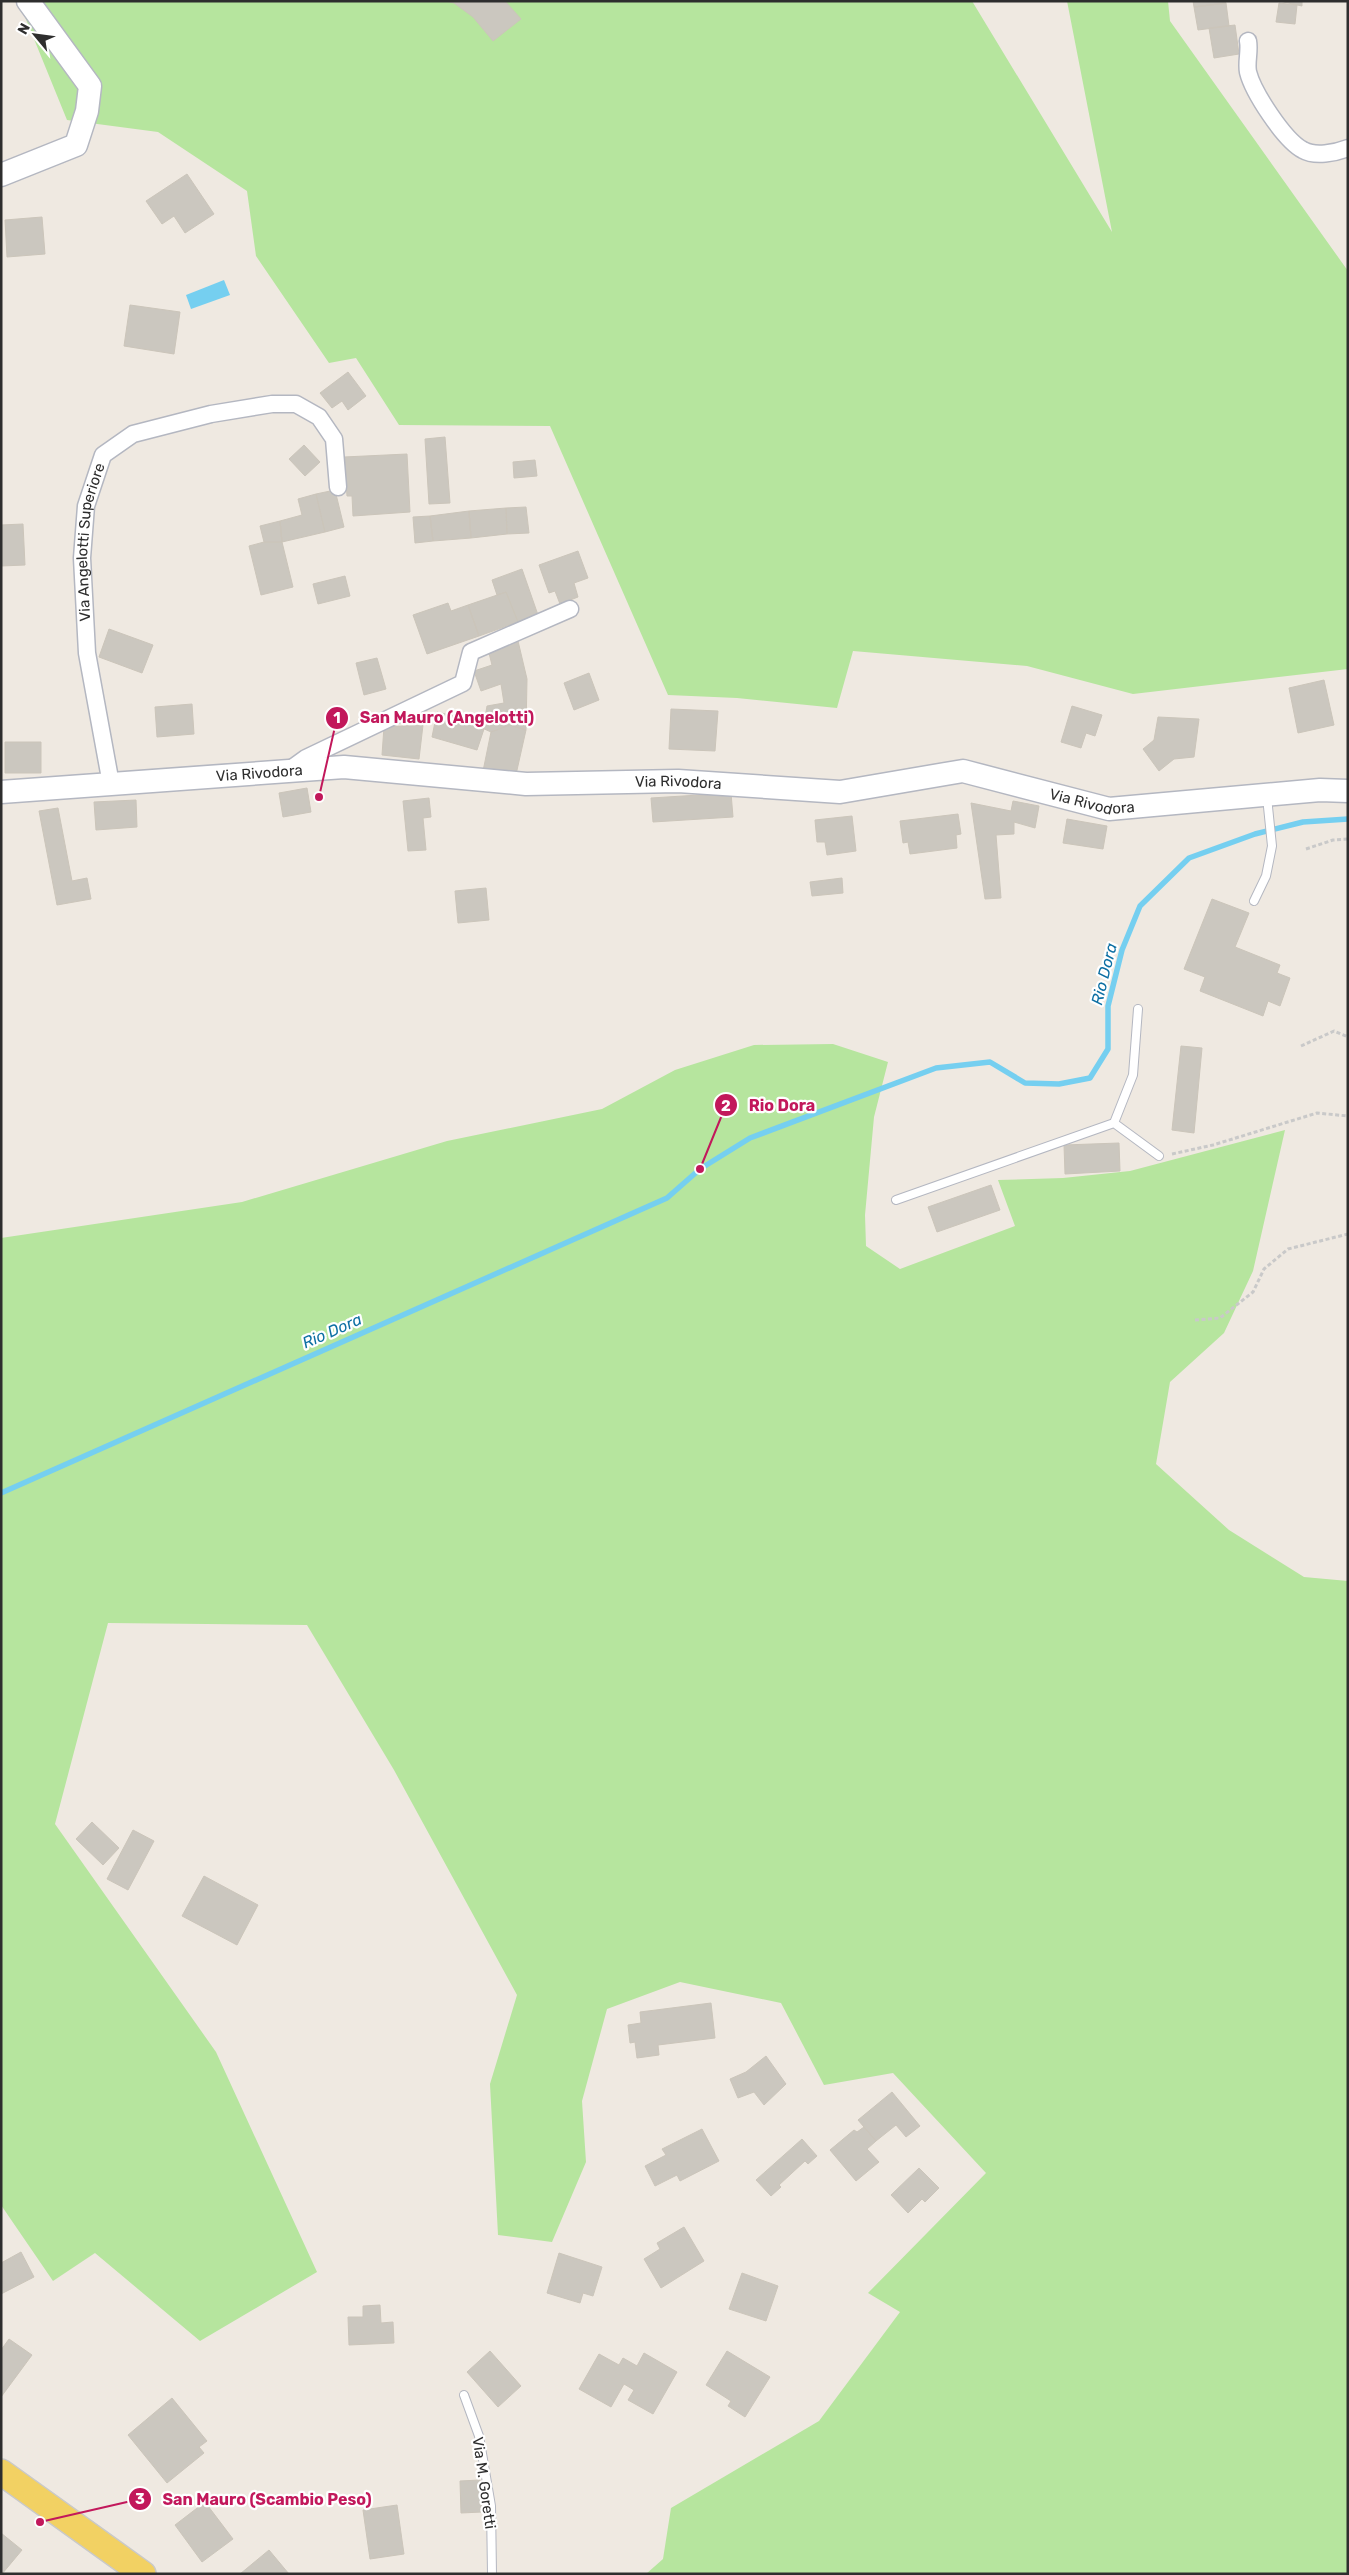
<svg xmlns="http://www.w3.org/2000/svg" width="1349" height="2575" font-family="Rubik,sans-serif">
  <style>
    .green { fill: #b6e59e }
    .water { fill: #75cff0 }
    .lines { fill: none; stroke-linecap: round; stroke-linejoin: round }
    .stream { stroke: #75cff0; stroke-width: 5.5 }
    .building { fill: #cbc7bf; stroke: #cbc5ba }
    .lane-casing { stroke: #b4b7c1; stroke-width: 10 }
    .street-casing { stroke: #b4b7c1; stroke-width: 19 }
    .secondary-casing { stroke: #b4b7c1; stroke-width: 25 }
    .primary-casing { stroke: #c9c9c9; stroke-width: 28 }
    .path { stroke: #c9c9c9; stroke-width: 3; stroke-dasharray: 4 2.5; stroke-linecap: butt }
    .lane { stroke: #fff; stroke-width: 8 }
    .street { stroke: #fff; stroke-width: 16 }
    .secondary { stroke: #fff; stroke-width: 22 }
    .primary { stroke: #f2d163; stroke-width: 25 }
    .labels { text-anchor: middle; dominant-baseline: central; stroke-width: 4.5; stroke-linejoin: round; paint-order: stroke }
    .street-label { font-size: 15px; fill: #2e2e2e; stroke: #fff }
    .water-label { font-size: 16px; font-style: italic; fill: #0d6fa3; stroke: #fff }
    .leader { fill: none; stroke: #c2185b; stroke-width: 2 }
    .callout-dot { fill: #c2185b; stroke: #fff; stroke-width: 2 }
    .mark-label { font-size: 15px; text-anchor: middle; font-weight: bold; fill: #fff }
    .callout-label { font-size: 16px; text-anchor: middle; font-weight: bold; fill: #c2185b; stroke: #fff; stroke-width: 4.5; stroke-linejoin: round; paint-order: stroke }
  </style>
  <rect width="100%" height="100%" fill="#efe9e1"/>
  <!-- green -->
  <path class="green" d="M24,1H972L1112,232L1067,1H1168L1170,21L1348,271V669L1133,694L1027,666L853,651L837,708L737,698L668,695L550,426L399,425L356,358L329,363L256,256L247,191L158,132L67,120L23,12Z
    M833,1044L888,1062L874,1117L865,1215L866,1246L900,1269L1015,1226L998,1180L1063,1178L1130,1171L1285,1130L1253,1271L1224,1333L1170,1382L1156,1464L1229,1530L1304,1577L1348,1581V2574H646L663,2559L671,2508L819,2421L900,2312L868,2293L986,2173L893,2073L824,2085L781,2003L680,1982L607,2009L582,2101L586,2162L552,2242L498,2235L490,2084L517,1995L394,1770L307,1625L108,1623L55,1824L216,2052L317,2272L200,2341L95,2253L53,2281L1,2205V1238L242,1202L447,1141L602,1109L675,1070L754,1045Z"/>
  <!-- water -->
  <path class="water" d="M224,280L230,295L191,309L186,295Z"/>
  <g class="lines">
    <!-- stream -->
    <path class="stream" d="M1,1493L667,1198L700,1169L750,1138L936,1068L990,1062L1025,1083L1059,1084L1090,1078L1108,1049V1006L1122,950L1140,906L1189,858L1255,834L1303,822L1348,819"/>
  </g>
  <!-- building -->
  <path class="building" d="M446,1H505L521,19L493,41L473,17L454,3Z
    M1193,1H1225L1226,3L1194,7Z
    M1279,1H1302V6Z
    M1226,3L1229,26L1198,30L1194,7Z
    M1279,3L1297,5L1295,24L1276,22Z
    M1235,25L1239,54L1214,58L1209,28Z
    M187,174L214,214L185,233L174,216L162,224L146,201Z
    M42,217L45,254L7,257L5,220Z
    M130,305L180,312L174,354L124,346Z
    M348,372L366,396L348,410L342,401L332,408L320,393Z
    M445,437L450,503L429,504L425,439Z
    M304,445L320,462L305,476L289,459Z
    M407,454L410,512L353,516L352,496H347L344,457Z
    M535,460L537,476L514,478L513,462Z
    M335,490L344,527L325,532L316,494Z
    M316,494L325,532L282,542L280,521L302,515L298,499Z
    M526,507L529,533L507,534L506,508Z
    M506,508L507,534L471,538L469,511Z
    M469,511L471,538L433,541L430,516Z
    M430,516L433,541L415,543L413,517Z
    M280,521L282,542H264L260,526Z
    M23,524L25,565L1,566V525Z
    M264,542H282L293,587L261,595L249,546Z
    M578,551L588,578L574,583L578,597L560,604L555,591L549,593L539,565Z
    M522,569L538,615L518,622L506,592L497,595L492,580Z
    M345,576L350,596L318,604L313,584Z
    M506,592L518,622L479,636L468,605Z
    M448,603L451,611L468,605L479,636L427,654L413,615Z
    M109,629L153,645L142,673L99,657Z
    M518,641L527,679L526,730L510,725L491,732L480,727L484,723L487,706L504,703L501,684L481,691L474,671L492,665L489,653Z
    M377,658L386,689L364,695L356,663Z
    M589,673L599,700L574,710L564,683Z
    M1324,680L1334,725L1298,733L1289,688Z
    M192,704L194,734L157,737L155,707Z
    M1072,706L1102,715L1095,736L1086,733L1081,748L1061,742Z
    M671,709L718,711L715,751L669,749Z
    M437,712L484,723L480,727L484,729L477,750L432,737Z
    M1158,717L1199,719L1194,757L1174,759L1159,771L1143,749L1154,740Z
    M423,725L419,759L382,755L384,727Z
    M510,725L526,730L515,779L482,776L491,732Z
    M5,742H41V773H5Z
    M307,788L311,812L283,817L279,793Z
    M731,793L733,817L653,822L651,798Z
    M429,798L431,817L423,818L426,850L408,851L403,801Z
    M136,800L137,827L96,830L94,802Z
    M1013,801L1039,806L1035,828L1014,822V834L996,835L1001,898L985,899L971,803L1011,811Z
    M58,808L72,881L87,878L91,899L57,905L39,811Z
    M958,814L961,834L956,835L957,848L910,854L908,842L903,843L900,821Z
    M852,816L856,851L827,855L825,842H817L815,820Z
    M1067,819L1107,826L1103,849L1063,843Z
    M842,878L843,893L812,896L810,882Z
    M486,888L489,920L458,923L455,891Z
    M1212,899L1249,913L1235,947L1280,965L1277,973L1290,978L1280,1006L1268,1001L1263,1016L1200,991L1205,977L1184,969Z
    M1181,1046L1202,1048L1194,1133L1172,1130Z
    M1119,1143L1120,1171L1065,1174L1064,1145Z
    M991,1185L1000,1210L937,1232L928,1207Z
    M92,1822L119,1848L103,1865L76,1839Z
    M133,1830L154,1841L128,1890L107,1879Z
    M204,1876L258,1905L237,1945L182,1916Z
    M711,2003L715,2038L658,2045L659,2055L637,2058L635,2042L630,2043L628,2025L641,2023L640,2012Z
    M766,2056L786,2084L764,2105L754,2092L738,2098L730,2079L746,2072Z
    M892,2092L920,2126L906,2137L896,2125L876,2141L858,2120Z
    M864,2127L876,2141L867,2149L879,2162L856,2181L830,2150L854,2130L857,2132Z
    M702,2129L719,2161L680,2181L677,2175L655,2186L645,2166L666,2155L662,2149Z
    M802,2139L817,2156L808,2164L805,2161L779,2185L781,2187L771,2196L756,2180Z
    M919,2168L939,2188L925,2202L922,2199L908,2213L891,2195Z
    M684,2227L704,2261L661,2288L644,2259L660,2249L657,2243Z
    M21,2252L34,2277L1,2294V2263Z
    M559,2253L602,2267L593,2296L583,2293L580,2303L547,2293Z
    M742,2273L778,2286L766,2321L729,2309Z
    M380,2305L381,2323L393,2322L394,2343L349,2345L348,2317H363V2306Z
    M9,2339L32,2355L1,2397V2350Z
    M490,2351L521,2386L498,2407L467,2372Z
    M727,2351L770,2377L745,2417L728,2406L731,2401L706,2385Z
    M644,2353L677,2372L653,2414L628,2400L634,2390L624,2384L611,2407L579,2389L599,2354L619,2365L623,2358L637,2366Z
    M172,2398L207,2441L199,2447L204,2453L167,2483L128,2435Z
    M480,2480L482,2512L461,2513L460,2481Z
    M205,2502L233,2539L202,2562L175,2525Z
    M397,2505L404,2554L370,2559L363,2510Z
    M1,2533L22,2550L2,2574H1Z
    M269,2550L289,2574H240Z"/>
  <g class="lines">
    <defs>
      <path id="lane" d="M1254,901L1266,876L1272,846L1267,797
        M1138,1009L1133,1075L1114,1123L1159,1156
        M896,1200L1114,1123
        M464,2395L479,2436L491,2506L492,2574"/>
      <g id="street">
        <path d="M1248,41C1250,51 1246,62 1248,72C1253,92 1284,140 1303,150C1315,157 1335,153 1348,148"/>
        <path d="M288,771L306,758L463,683L471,652L570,609"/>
        <path id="s1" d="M111,784L87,653L82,558L86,506L103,455L133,434L211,414L272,404H296L319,417L334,439L338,487"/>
      </g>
      <g id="secondary">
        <path d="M1,175L76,145L87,111L90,86L28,1"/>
        <path id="s2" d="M1,792L344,767L526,784L678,781L840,792L963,771L1109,809L1320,790L1348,791"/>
      </g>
      <path id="primary" d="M1,2472L143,2574"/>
    </defs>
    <!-- lane casing -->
    <use href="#lane" class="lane-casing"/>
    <!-- street casing -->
    <use href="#street" class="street-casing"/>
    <!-- secondary casing -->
    <use href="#secondary" class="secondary-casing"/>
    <!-- primary casing -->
    <use href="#primary" class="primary-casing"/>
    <!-- path -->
    <path class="path" d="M1306,849L1333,840L1348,839
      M1301,1046L1334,1031L1348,1037
      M1172,1154L1213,1145L1317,1113L1348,1116
      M1195,1320L1220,1318L1253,1292L1264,1269L1288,1249L1348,1234"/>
    <!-- lane -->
    <use href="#lane" class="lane"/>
    <!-- street -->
    <use href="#street" class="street"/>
    <!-- secondary -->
    <use href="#secondary" class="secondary"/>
    <!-- primary -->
    <use href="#primary" class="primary"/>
  </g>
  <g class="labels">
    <!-- street labels -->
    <g class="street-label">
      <text stroke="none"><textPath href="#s1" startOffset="245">Via Angelotti Superiore</textPath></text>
      <text stroke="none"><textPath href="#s2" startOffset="259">Via Rivodora</textPath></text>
      <text stroke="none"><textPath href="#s2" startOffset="679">Via Rivodora</textPath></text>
      <text stroke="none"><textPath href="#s2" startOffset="1099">Via Rivodora</textPath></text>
      <text transform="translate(484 2483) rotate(82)">Via M. Goretti</text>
    </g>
    <!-- water labels -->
    <g class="water-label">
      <text transform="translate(1104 974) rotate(-76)">Rio Dora</text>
      <text transform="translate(332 1331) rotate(-24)">Rio Dora</text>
    </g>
  </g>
  <!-- callouts -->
  <path class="leader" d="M319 797L337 718M700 1169L726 1105M40 2522L140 2499"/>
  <g class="callout-dot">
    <circle cx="319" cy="797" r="5"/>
    <circle cx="700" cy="1169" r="5"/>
    <circle cx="40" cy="2522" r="5"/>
    <circle cx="337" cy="718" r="12"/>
    <circle cx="726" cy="1105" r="12"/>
    <circle cx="140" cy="2499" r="12"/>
  </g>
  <g class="mark-label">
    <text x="337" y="723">1</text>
    <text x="726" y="1111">2</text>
    <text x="140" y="2504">3</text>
  </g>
  <g class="callout-label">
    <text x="447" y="723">San Mauro (Angelotti)</text>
    <text x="782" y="1111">Rio Dora</text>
    <text x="267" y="2505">San Mauro (Scambio Peso)</text>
  </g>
  <!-- border -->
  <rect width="1349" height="2575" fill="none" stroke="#2e2e2e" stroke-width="5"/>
  <!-- north arrow -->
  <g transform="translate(35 35) rotate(299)" stroke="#ffffff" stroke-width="4" paint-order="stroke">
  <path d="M0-4L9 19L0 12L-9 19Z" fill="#2e2e2e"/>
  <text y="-8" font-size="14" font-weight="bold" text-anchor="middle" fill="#2e2e2e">N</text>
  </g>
</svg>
